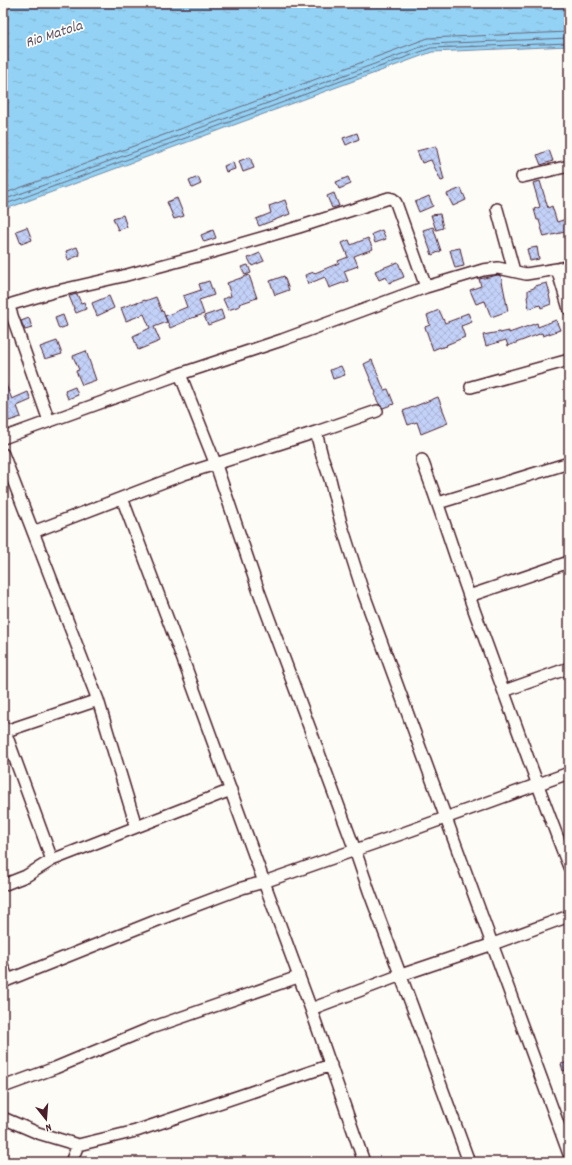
<svg xmlns="http://www.w3.org/2000/svg" width="572" height="1165" font-family="Dekko,sans-serif">
  <style>
    .water { fill: url(#water-ripples); stroke: #768aa4 }
    .lines { fill: none; stroke-linecap: round; stroke-linejoin: round }
    .shore { stroke: #67677b; stroke-width: 1 }
    .building { fill: url(#building-cross-hatch); stroke: #4a1f2b }
    .minor-casing { stroke: #4a1f2b; stroke-width: 14 }
    .minor { stroke: #fdfcf7; stroke-width: 11 }
    .labels { text-anchor: middle; dominant-baseline: central; stroke-width: 3.5; stroke-linejoin: round; paint-order: stroke }
    .water-label { font-size: 15px; font-style: italic; fill: #605567; stroke: #fdfcf7 }
  </style>
  <defs>
    <pattern id="water-ripples" width="26" height="14" patternUnits="userSpaceOnUse"><rect width="26" height="14" fill="#93d2f4"/><path d="M2 4q2-2 4 0t4 0M15 11q2-2 4 0t4 0" fill="none" stroke="#80b4d1"/></pattern>
    <pattern id="building-cross-hatch" width="8" height="8" patternUnits="userSpaceOnUse"><rect width="8" height="8" fill="#c3d1f8"/><path d="M0 0l8 8M0 8l8-8" fill="none" stroke="#a9b3d5"/></pattern>
  </defs>
  <rect width="100%" height="100%" fill="#fdfcf7"/>
  <filter id="ink" filterUnits="userSpaceOnUse"><feTurbulence type="fractalNoise" baseFrequency=".025" numOctaves="2"/><feDisplacementMap in="SourceGraphic" scale="8" xChannelSelector="R" yChannelSelector="G"/><feConvolveMatrix kernelMatrix="1 2 1 2 8 2 1 2 1" color-interpolation-filters="sRGB"/></filter>
  <g filter="url(#ink)">
    <!-- water -->
    <path class="water" d="M3,3H569V46L432,52L3,210Z"/>
    <g class="lines">
      <!-- shore -->
      <path class="shore" d="M3,194L428,38L569,32
        M3,200L429,44L569,38
        M3,205L431,48L569,43"/>
    </g>
    <!-- building -->
    <path class="building" d="M357,133L359,139L346,145L343,138Z
      M436,146L444,180L441,181L431,160L422,163L417,151Z
      M549,150L553,161L541,165L537,155Z
      M250,157L254,168L243,172L239,161Z
      M233,162L235,169L226,172L224,166Z
      M198,177L201,184L192,188L189,181Z
      M348,177L351,184L339,189L336,182Z
      M540,181L548,208L552,206L557,222L569,218V231L544,237L539,220H537L534,209L540,207L533,183Z
      M461,188L466,200L453,206L447,194Z
      M334,193L339,206L332,208L327,196Z
      M429,196L433,206L419,212L415,202Z
      M177,198L184,216L174,219L167,202Z
      M285,200L290,214L259,226L256,219L271,213L269,206Z
      M440,214L443,228L436,230L431,215Z
      M123,215L127,227L118,230L113,218Z
      M27,227L32,240L21,244L16,231Z
      M433,227L441,251L432,255L423,230Z
      M213,230L216,238L204,242L201,235Z
      M382,230L386,239L375,243L372,234Z
      M368,238L373,249L354,256L358,266L344,271L348,281L329,288L325,277L308,284L305,275L314,272L315,273L339,263L338,261L348,257L342,243L349,240L351,245Z
      M77,247L80,255L68,260L66,251Z
      M537,247L539,259L530,261L527,249Z
      M460,248L464,266L455,268L450,250Z
      M260,253L264,261L252,266L248,258Z
      M398,262L404,277L389,283L386,277L379,280L375,271Z
      M248,265L251,273L245,275L241,267Z
      M249,275L257,298L239,304L240,306L228,310L223,299L231,296L227,283Z
      M498,275L501,276L508,311L491,317L485,301L476,304L470,290L481,286L479,279Z
      M284,276L289,290L275,295L270,281Z
      M209,281L214,295L199,300L204,314L186,320V321L170,328L165,316L187,307L183,296L201,290L199,284Z
      M547,283L550,294L549,295L551,304L541,308L540,305L529,309L527,297L528,296V290L534,288L535,286Z
      M77,294L81,303L84,302L86,309L76,313L69,296Z
      M109,296L114,308L97,316L92,303Z
      M156,297L162,312L163,311L167,322L154,327L160,341L138,350L133,336L150,328L144,314L126,321L121,308L137,302V303L145,300V301Z
      M221,310L224,319L208,325L204,316Z
      M439,310L445,323L461,317L460,316L468,313L472,322L461,326L465,337L446,345L447,346L440,348V347L433,350L425,327L430,325L427,315Z
      M63,315L67,326L59,329L55,318Z
      M29,318L32,328L25,330L21,321Z
      M556,320L560,330L543,336L542,333L508,346L506,340L486,346L483,335L500,332V333L509,331V333L537,323L538,327Z
      M57,341L62,354L45,359L40,347Z
      M86,351L96,380L82,385L76,371L79,370L73,356Z
      M372,360L384,390L388,389L394,404L383,408L379,404L374,394L376,393L364,364Z
      M341,366L345,375L333,379L330,370Z
      M3,378L12,399L28,392L31,400L17,406L21,417L9,421L8,419L3,422Z
      M75,387L78,395L68,399L65,391Z
      M438,397L448,423L421,434L417,422L408,425L403,411Z
      M569,1062V1069L563,1071L561,1064Z"/>
    <g class="lines">
      <defs>
        <path id="minor" d="M522,177L569,166
          M497,209L514,271
          M557,269L569,309
          M180,374L216,465L258,589L355,850L369,891L412,1006L469,1162
          M471,387L569,360
          M49,421L9,307L12,304L53,292L123,276L216,251L299,227L389,198L393,199L396,203L426,287
          M316,432L322,456L330,479L341,523L362,589L569,1154
          M3,438L180,374L282,340L426,287L483,270L498,268L526,274L557,269L569,266
          M3,454L98,700L136,826
          M422,460C443,516 460,573 481,629C510,708 538,788 569,867
          M122,498L185,665L264,882L311,1009L364,1162
          M438,503L569,463
          M33,532L184,474L316,432L377,411
          M469,596L569,562
          M504,691L569,668
          M3,726L52,860
          M3,732L98,700
          M3,885L26,876L52,860L231,790
          M3,967L8,980
          M3,982L163,918L242,888L264,882L401,834L569,773
          M311,1009L401,975L493,944L569,916
          M3,1087L55,1068L151,1028L298,977
          M3,1118L38,1133L78,1145L136,1131L331,1065
          M71,1162L78,1145"/>
      </defs>
      <!-- minor casing -->
      <use href="#minor" class="minor-casing"/>
      <!-- minor -->
      <use href="#minor" class="minor"/>
    </g>
  </g>
  <g class="labels">
    <!-- water labels -->
    <g class="water-label">
      <text transform="translate(54 35) rotate(-18)">Rio Matola</text>
    </g>
  </g>
  <!-- margin -->
  <rect width="572" height="1165" fill="none" stroke="#fdfcf7" stroke-width="16"/>
  <rect x="8" y="8" width="556" height="1149" fill="none" stroke="#4a1f2b" stroke-width="1.5" filter="url(#ink)"/>
  <!-- north arrow -->
  <g transform="translate(46 1119) rotate(163)" stroke="#fdfcf7" stroke-width="3" paint-order="stroke">
  <path d="M0-3L7 15L0 10L-7 15Z" fill="#4a1f2b"/>
  <text y="-6" font-size="11" font-weight="bold" text-anchor="middle" fill="#4a1f2b">N</text>
  </g>
</svg>
